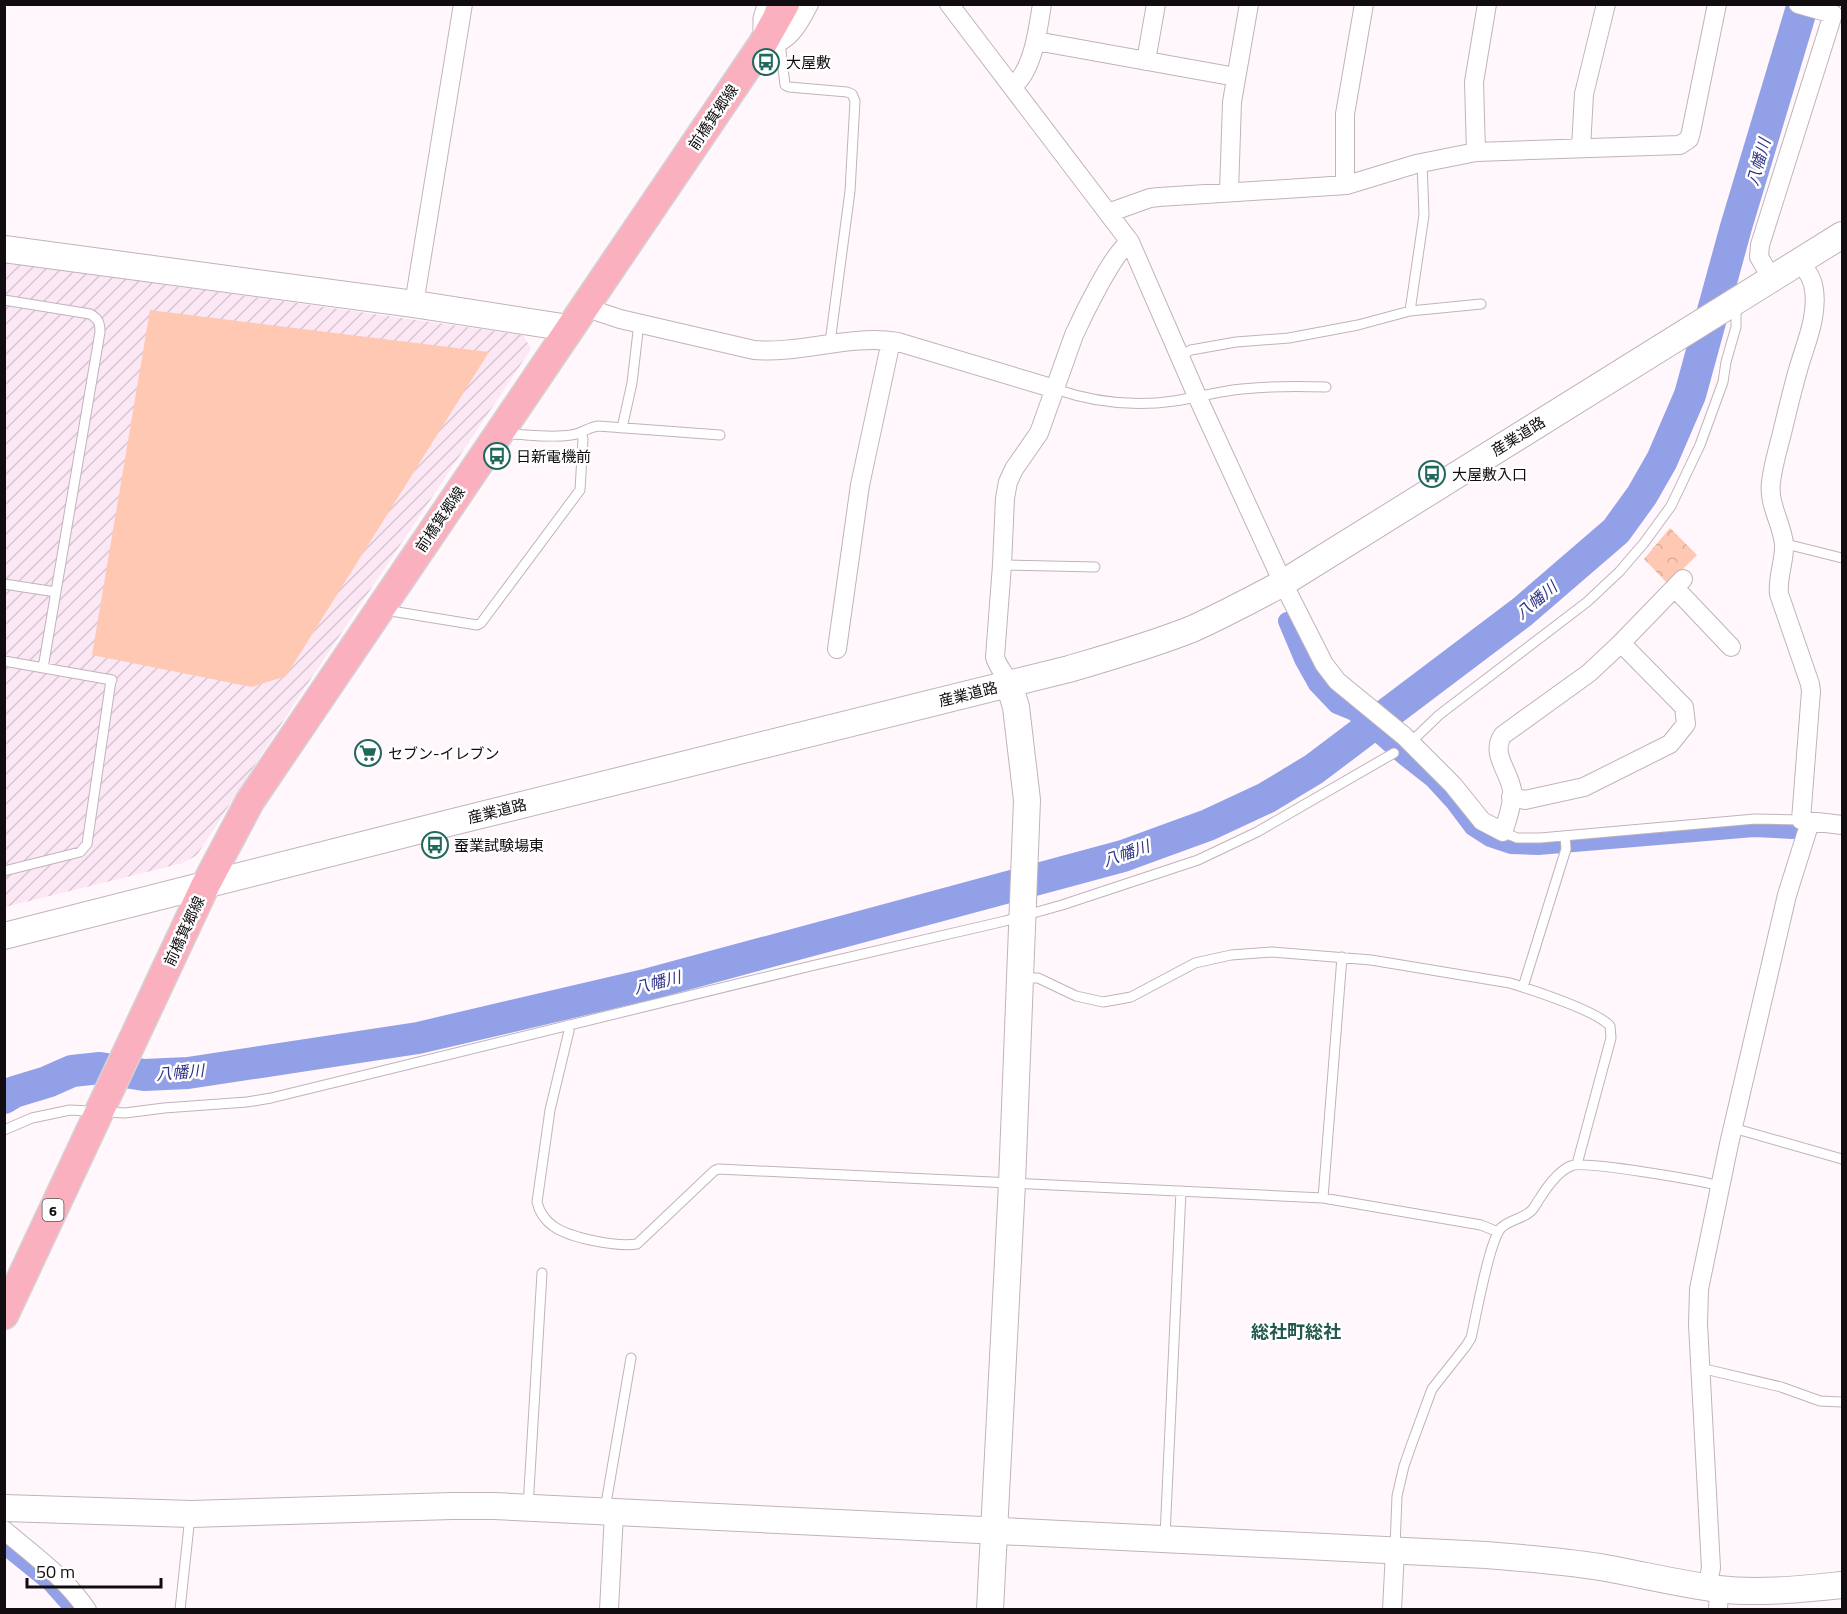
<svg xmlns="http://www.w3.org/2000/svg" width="1847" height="1614" font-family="'Titillium Web','Noto Sans JP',sans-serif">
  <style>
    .industrial { fill: url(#industrial-furrows) }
    .grass { fill: #ffc8b3 }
    .park { fill: url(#park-crowns) }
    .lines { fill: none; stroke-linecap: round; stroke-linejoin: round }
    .canal { stroke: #92a0e7; stroke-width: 18 }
    .river { stroke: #92a0e7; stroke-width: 32 }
    .lane-casing { stroke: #c0b3bc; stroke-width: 11 }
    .street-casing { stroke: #c0b3bc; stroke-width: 20 }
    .secondary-casing { stroke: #c0b3bc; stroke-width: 28 }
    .primary-casing { stroke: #d4d3d4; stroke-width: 31 }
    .lane { stroke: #fff; stroke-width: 9 }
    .street { stroke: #fff; stroke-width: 18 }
    .secondary { stroke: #fff; stroke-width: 26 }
    .primary { stroke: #fab0be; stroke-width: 28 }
    .labels { text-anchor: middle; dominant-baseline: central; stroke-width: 5; stroke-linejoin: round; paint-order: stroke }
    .shield { fill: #fff; stroke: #585557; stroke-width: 1.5 }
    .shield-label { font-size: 14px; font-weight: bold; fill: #100c0f }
    .poi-label { font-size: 15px; fill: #100c0f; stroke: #fff; text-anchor: start }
    .street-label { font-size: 15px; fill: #100c0f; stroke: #fff }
    .water-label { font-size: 16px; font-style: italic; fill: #303587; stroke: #fff }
    .quarter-label { font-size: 18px; font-weight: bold; fill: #225950; stroke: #fff }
  </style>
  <defs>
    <pattern id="industrial-furrows" width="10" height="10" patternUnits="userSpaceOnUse" patternTransform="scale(1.5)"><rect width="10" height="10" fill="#fce7f5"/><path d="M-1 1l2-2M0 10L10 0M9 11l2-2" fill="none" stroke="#d7c5d1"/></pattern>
    <pattern id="park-crowns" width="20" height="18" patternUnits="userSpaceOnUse" patternTransform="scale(1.5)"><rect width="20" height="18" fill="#ffc8b3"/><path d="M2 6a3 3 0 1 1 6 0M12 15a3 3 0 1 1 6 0" fill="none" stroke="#daab99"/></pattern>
  </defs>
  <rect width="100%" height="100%" fill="#fff7fc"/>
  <!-- industrial -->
  <path class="industrial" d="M5,262L523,335L531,349L302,692L197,855L183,863L5,907Z"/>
  <!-- grass -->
  <path class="grass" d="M150,310L489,352L286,676L252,687L92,655Z"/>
  <!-- park -->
  <path class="park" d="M1670,528L1697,555L1668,584L1644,559Z"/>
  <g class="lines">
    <!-- canal -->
    <path class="canal" d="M1287,621L1303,659L1317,684L1337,705L1354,712L1405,757L1433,779L1455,803L1473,827L1490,838L1511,845L1538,846L1754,828L1793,830
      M4,1545L51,1583L75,1610"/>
    <!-- river -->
    <path class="river" d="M4,1098L14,1092L47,1082L72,1071L100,1068L144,1075L188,1073L418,1038L649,984L1123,856L1208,825L1266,798L1314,769L1522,612L1616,531L1642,495L1662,460L1690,395L1736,227L1803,4"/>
    <defs>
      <path id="lane" d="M758,34V18L762,4
        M780,43L785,85L789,87L847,92L852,94L855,101L850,191L831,335L832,344
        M4,300L90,314C98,318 100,323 100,332L43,668
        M1410,311L1424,215L1422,163
        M1180,356L1191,350L1236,342L1289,338L1358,325L1410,311L1481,304
        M1055,389C1093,402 1134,407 1174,401C1194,398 1213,393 1233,390C1264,386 1296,386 1326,387
        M622,428L632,383L639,323
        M506,431L512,434C531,435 552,438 571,435C581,434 589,427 598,426L720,435
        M1784,545H1790L1842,558
        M1002,565L1095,567
        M4,584L56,592
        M386,608L391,611L477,625L481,623L580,490L583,439L581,433
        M4,661L112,680
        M1410,743L1439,715L1587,602L1619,572L1644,543L1671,506L1700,445L1723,382L1726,362L1736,327V314L1735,306
        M1503,832L1517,838H1540L1755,819L1801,820
        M4,871L80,852L87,844L111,680
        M1022,978H1038L1076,996L1103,1002L1131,997L1195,963L1231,955L1272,952L1371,960L1510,983C1532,990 1597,1011 1610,1026L1611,1038L1577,1164
        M1523,987L1566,849L1565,836
        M568,1025L569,1031L550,1110L537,1202C539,1211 545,1220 553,1226C570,1238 615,1247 637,1244L714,1171L718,1169L1323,1198L1481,1225L1498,1232
        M1733,1128L1842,1159
        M4,1130L32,1118L70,1110L125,1113L164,1108L247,1102L271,1098L811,966L1005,921L1062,905L1198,860L1257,832L1394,753
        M1323,1198L1342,957
        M1701,1372L1709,1370L1781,1387L1820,1401L1842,1402
        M528,1507L542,1273
        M605,1509L631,1358
        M1165,1536L1181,1191
        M1395,1548L1397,1496L1404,1466L1411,1446L1432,1389L1466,1346L1471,1338C1476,1317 1489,1241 1501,1228C1510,1219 1524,1219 1532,1210C1535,1207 1537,1202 1540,1198C1547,1187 1558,1171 1571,1166C1583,1160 1703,1181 1720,1186
        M180,1610L190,1516"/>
      <path id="street" d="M949,4L1130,242L1197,396L1283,583L1324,664L1337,681L1404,736L1453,785L1482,821L1503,832C1507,821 1513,802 1512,790C1509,771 1490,753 1503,735L1589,673L1621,643L1684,707L1686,724L1670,744L1584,787L1525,800L1511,797
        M1036,41L1236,77
        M762,45C787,47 799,24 809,4
        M1146,61L1156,4
        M1012,87C1033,71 1038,30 1042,4
        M1581,148L1584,94L1606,4
        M1476,152L1474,82L1487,4
        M1347,185L1345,177V114L1364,4
        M1229,192L1232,102L1249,4
        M1108,213L1150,198L1159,197L1347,185L1416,164L1476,152L1680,145L1689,139L1691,132L1717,4
        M1800,262C1807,270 1813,279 1814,290C1818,317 1805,345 1798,370C1792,391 1787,412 1782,433C1778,449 1773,465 1771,482C1768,505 1782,523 1784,544C1785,561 1777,577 1779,594L1810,684L1811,691L1801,820L1842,825
        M1772,279L1759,257L1760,245L1833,14L1798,4
        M586,303L596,311L620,319L754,350C801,354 850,334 898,342L1055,389
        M414,304L463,4
        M1675,588L1731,647
        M1621,643L1683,579
        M837,649L860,485L891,341
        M1009,684C1005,673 998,668 995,657L1002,565L1005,498L1008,482L1014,469L1039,433L1074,335C1083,315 1114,251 1130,242
        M4,1530C33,1555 66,1578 87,1610
        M1707,1587L1711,1568L1698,1324L1699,1289L1729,1144L1787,895L1810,822
        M609,1610L614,1513
        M1392,1610L1395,1551
        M1718,1610L1719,1589"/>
      <path id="secondary" d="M4,249L414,304L569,328
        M4,936L453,822L1069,669C1110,657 1152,645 1192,629C1223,615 1253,599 1283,583L1842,235
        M4,1508L191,1514L452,1506H494L1486,1555C1524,1558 1562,1561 1600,1567C1640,1574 1679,1584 1718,1589C1759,1594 1802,1589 1842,1585
        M990,1610L1012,1183L1027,800L1016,707L1009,684"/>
      <path id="primary" d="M4,1315L205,886L250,801L762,45L785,4"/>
    </defs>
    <!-- lane casing -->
    <use href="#lane" class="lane-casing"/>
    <!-- street casing -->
    <use href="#street" class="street-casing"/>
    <!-- secondary casing -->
    <use href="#secondary" class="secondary-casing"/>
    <!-- primary casing -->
    <use href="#primary" class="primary-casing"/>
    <!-- lane -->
    <use href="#lane" class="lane"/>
    <!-- street -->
    <use href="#street" class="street"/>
    <!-- secondary -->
    <use href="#secondary" class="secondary"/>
    <!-- primary -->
    <use href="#primary" class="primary"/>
  </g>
  <!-- icons -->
  <defs>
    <symbol id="bus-ring" viewBox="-11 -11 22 22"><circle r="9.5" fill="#fff" stroke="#20675c" stroke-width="1.5"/><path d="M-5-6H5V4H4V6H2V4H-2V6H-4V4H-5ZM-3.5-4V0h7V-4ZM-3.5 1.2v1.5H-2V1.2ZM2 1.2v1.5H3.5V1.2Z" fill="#20675c"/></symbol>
    <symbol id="supermarket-ring" viewBox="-11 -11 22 22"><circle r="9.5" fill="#fff" stroke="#20675c" stroke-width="1.5"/><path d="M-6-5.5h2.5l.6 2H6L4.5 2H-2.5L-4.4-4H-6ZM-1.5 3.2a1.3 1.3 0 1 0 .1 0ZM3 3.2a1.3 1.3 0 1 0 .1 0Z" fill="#20675c"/></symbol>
  </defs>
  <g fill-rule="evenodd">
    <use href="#bus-ring" x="751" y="47" width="30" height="30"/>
    <use href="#bus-ring" x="482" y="441" width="30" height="30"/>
    <use href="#bus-ring" x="1417" y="459" width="30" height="30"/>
    <use href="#supermarket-ring" x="353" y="738" width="30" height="30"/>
    <use href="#bus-ring" x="420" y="830" width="30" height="30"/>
  </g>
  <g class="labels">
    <!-- shield labels -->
    <rect class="shield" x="42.5" y="1199" width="21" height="22" rx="4.5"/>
    <g class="shield-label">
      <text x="53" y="1210">6</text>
    </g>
    <!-- poi labels -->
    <g class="poi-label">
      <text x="786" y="62">大屋敷</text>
      <text x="516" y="456">日新電機前</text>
      <text x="1452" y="474">大屋敷入口</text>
      <text x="388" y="753">セブン-イレブン</text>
      <text x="454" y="845">蚕業試験場東</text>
    </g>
    <!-- street labels -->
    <g class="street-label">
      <text transform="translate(713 117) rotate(-56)">前橋箕郷線</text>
      <text transform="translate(1518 436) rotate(-32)">産業道路</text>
      <text transform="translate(440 519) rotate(-56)">前橋箕郷線</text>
      <text transform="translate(968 694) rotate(-14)">産業道路</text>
      <text transform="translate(497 811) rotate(-14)">産業道路</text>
      <text transform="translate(184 931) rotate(-65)">前橋箕郷線</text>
    </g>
    <!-- water labels -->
    <g class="water-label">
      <text transform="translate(1758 162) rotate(-74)">八幡川</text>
      <text transform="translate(1536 600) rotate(-40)">八幡川</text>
      <text transform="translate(1126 853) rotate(-19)">八幡川</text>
      <text transform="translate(657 982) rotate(-14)">八幡川</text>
      <text transform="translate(180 1072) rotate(-5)">八幡川</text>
    </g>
    <!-- quarter labels -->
    <g class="quarter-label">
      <text x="1296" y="1331">総社町総社</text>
    </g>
  </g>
  <!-- border -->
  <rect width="1847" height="1614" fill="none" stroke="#100c0f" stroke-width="12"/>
  <!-- scale -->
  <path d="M27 1578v9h134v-9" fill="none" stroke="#100c0f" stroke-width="3"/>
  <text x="36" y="1578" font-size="18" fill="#100c0f" stroke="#ffffff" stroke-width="4.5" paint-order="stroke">50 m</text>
</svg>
